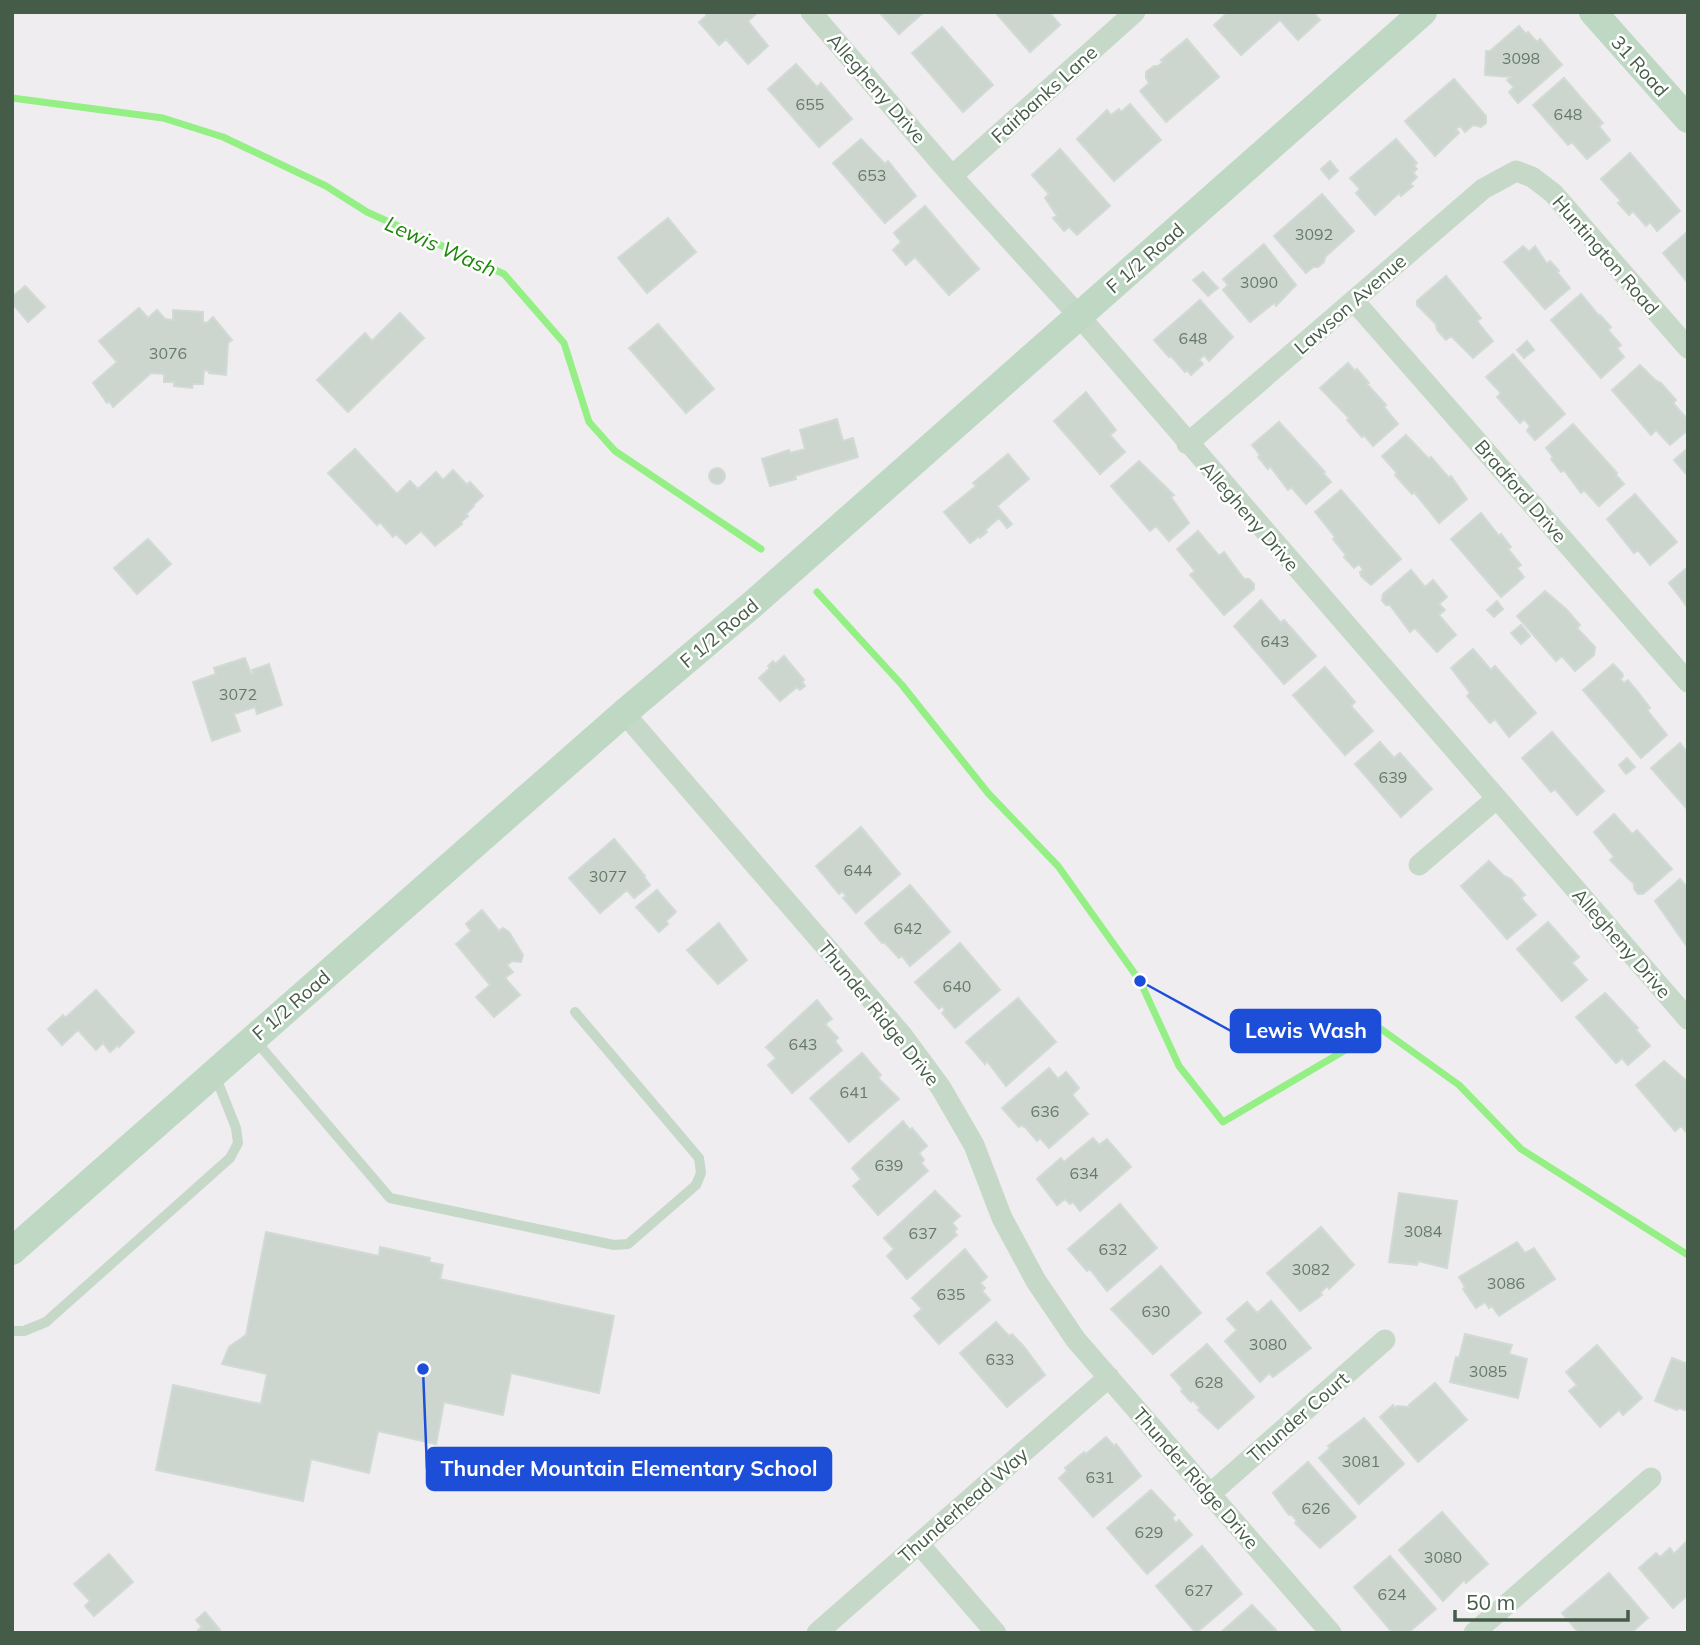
<svg xmlns="http://www.w3.org/2000/svg" width="1700" height="1645" font-family="Mulish,sans-serif">
  <style>
    .lines { fill: none; stroke-linecap: round; stroke-linejoin: round }
    .stream { stroke: #94ef84; stroke-width: 7 }
    .building { fill: #ccd6cf; stroke: #d1dad4; stroke-width: 2 }
    .lane { stroke: #c6d9c8; stroke-width: 10 }
    .street { stroke: #c6d9c8; stroke-width: 21 }
    .secondary { stroke: #bfd8c3; stroke-width: 28 }
    .labels { text-anchor: middle; dominant-baseline: central; stroke-width: 5; stroke-linejoin: round; paint-order: stroke }
    .number-label { font-size: 16px; fill: #677a6a }
    .street-label { font-size: 19px; fill: #455c48; stroke: #fff }
    .water-label { font-size: 21px; font-style: italic; fill: #1b8709; stroke: #fff }
    .leader { fill: none; stroke: #1d4ed8; stroke-width: 2.5 }
    .callout-dot { fill: #1d4ed8; stroke: #fff; stroke-width: 2.5 }
    .callout { fill: #1d4ed8; stroke: #1d4ed8; stroke-width: 2.5 }
    .callout-label { font-size: 21px; text-anchor: middle; font-weight: bold; fill: #fff }
  </style>
  <rect width="100%" height="100%" fill="#efedf0"/>
  <g class="lines">
    <!-- stream -->
    <path class="stream" d="M12,98L163,118L223,137L326,186L367,212L504,274L564,343L589,422L615,451L761,549
      M817,592L902,685L988,793L1058,866L1140,981L1179,1066L1223,1122L1381,1029L1459,1085L1521,1149L1688,1255"/>
  </g>
  <!-- building -->
  <path class="building" d="M706,12H758L748,21L768,46L748,64L726,39L719,45L699,22L706,16Z
    M879,12H924L899,34Z
    M995,12H1049L1060,25L1030,52Z
    M1228,12H1313L1320,20L1298,40L1280,20L1241,55L1214,25Z
    M1519,26L1526,34L1528,32L1537,42L1540,39L1562,65L1518,103L1509,92L1514,87L1507,80L1511,77L1485,75L1486,51H1490Z
    M942,27L993,85L963,112L912,53Z
    M1187,39L1219,77L1166,122L1140,91L1149,83L1146,78V72L1154,66H1158L1163,62L1161,60Z
    M796,64L817,87L821,83L852,119L819,147L768,89Z
    M1564,78L1603,123L1599,126L1610,140L1587,159L1572,142L1568,145L1533,105Z
    M1454,79L1486,116V123L1481,127L1473,125L1465,132L1460,126L1456,129L1459,133L1435,156L1405,121Z
    M1130,104L1161,140L1114,181L1077,139L1107,110L1111,115L1119,109L1121,112Z
    M861,139L885,164L888,161L916,196L885,223L833,163Z
    M1396,139L1417,163L1414,166L1417,169L1413,173L1417,177L1410,184L1413,186L1401,196L1399,193L1375,215L1356,193L1360,189L1350,178Z
    M1060,149L1110,206L1077,235L1069,227L1064,231L1053,218L1057,216L1045,198L1049,194L1032,175Z
    M1630,153L1680,211L1657,231L1650,222L1646,226L1633,211L1629,215L1618,203L1621,201L1601,179Z
    M1330,161L1338,171L1329,179L1321,169Z
    M1322,194L1354,231L1325,257L1324,262L1318,267H1313L1306,273L1274,236Z
    M925,206L979,269L949,295L915,257L906,265L893,250L901,242L894,233Z
    M668,218L696,252L647,293L618,258Z
    M1688,231V283L1663,253Z
    M1264,244L1296,285L1276,306L1274,303L1250,322L1223,290L1228,285L1223,279Z
    M1523,246L1529,252L1535,246L1547,264L1550,261L1559,271L1557,272L1570,288L1545,309L1504,262Z
    M1203,272L1218,288L1208,296L1193,280Z
    M1446,276L1481,318L1477,321L1493,341L1473,358L1451,336L1446,340L1437,330L1436,324L1417,305V301Z
    M25,286L45,307L28,322L12,303V297Z
    M1581,294L1599,316L1600,315L1611,327L1608,330L1621,345L1617,348L1624,357L1601,378L1551,320Z
    M1200,300L1233,337L1209,361L1204,355L1199,360L1203,364L1191,375L1187,370L1185,372L1171,356L1169,357L1154,340Z
    M139,308L148,318L157,310L165,319L173,320V310L203,312V322L207,323L213,317L232,340L228,343L226,375L209,373V371L204,370L203,384H193L192,388L174,386V382H164V374L151,373L113,407L109,401L107,403L93,383L117,362L99,341Z
    M400,313L424,338L348,412L317,380L365,333L372,341Z
    M658,324L714,389L686,413L629,348Z
    M1527,341L1534,350L1524,358L1517,350Z
    M1513,354L1565,414L1535,440L1527,431L1530,426L1524,419L1520,423L1497,397L1501,393L1486,377Z
    M1348,363L1355,371L1357,369L1369,383L1367,384L1386,405L1384,407L1398,424L1373,446L1364,435L1362,437L1347,420L1349,418L1320,388Z
    M1640,365L1655,380L1661,383L1676,400L1673,403L1688,420V430L1670,445L1656,430L1651,435L1612,390Z
    M1086,392L1116,430L1110,435L1125,452L1100,474L1054,421Z
    M837,419L843,441L853,438L858,457L795,476L796,479L770,486L762,459L789,450L790,453L805,449L800,430Z
    M1279,422L1325,472L1323,473L1331,482L1306,504L1291,487L1288,490L1270,466L1268,469L1258,457L1260,455L1252,445Z
    M1573,424L1617,473L1616,475L1624,484L1599,506L1584,490L1581,493L1564,470L1561,472L1551,459L1553,457L1546,448Z
    M1406,435L1429,459L1431,457L1449,478L1451,476L1467,499L1439,523L1414,492L1412,494L1395,475L1397,473L1382,456Z
    M1688,448V476L1674,460Z
    M355,449L397,494L410,481L418,489L436,472L443,480L453,470L467,485L470,482L483,496L473,505L474,506L466,514L468,516L461,522L462,524L435,546L421,531L406,544L396,534L393,537L380,522L377,525L328,473Z
    M1008,454L1029,479L997,506L1012,524L1007,528L999,518L985,530L987,532L980,538L979,536L970,543L944,512L976,486L973,483Z
    M1139,461L1174,495L1171,497L1189,523L1169,541L1156,526L1150,531L1111,486Z
    M709 476a8 8 0 1 1 16 0a8 8 0 1 1-16 0Z
    M1341,490L1401,559L1371,585L1361,576L1360,572L1363,570L1359,564L1354,568L1344,557L1346,555L1333,539L1335,537L1315,512Z
    M1635,494L1677,542L1650,565L1638,550L1634,553L1607,519Z
    M1481,513L1499,536L1501,534L1511,547L1508,549L1521,565L1517,568L1524,577L1501,597L1451,539Z
    M1198,531L1219,556L1224,552L1244,579H1249L1254,584V589L1224,615L1190,575L1195,571L1177,549Z
    M148,539L171,564L137,594L114,568Z
    M1688,567V608L1669,583Z
    M1411,570L1425,587L1433,580L1447,597L1439,604L1445,610L1439,615L1456,635L1437,652L1415,628L1410,632L1390,605H1386L1382,601L1383,594Z
    M1545,591L1566,609L1580,625L1577,628L1595,647L1594,655L1575,671L1562,656L1556,661L1517,616Z
    M1261,600L1281,623L1284,620L1316,656L1284,684L1234,626Z
    M1497,601L1503,609L1494,617L1487,610Z
    M1521,625L1530,636L1521,644L1511,633Z
    M1473,649L1491,670L1495,666L1536,713L1509,737L1495,719L1490,723L1467,696L1470,693L1451,668Z
    M784,656L804,680L802,682L805,686L800,690L797,687L780,701L759,678L770,668L768,666L773,661L775,664Z
    M245,658L251,674L254,673L252,670L269,664L282,705L257,714L255,707L234,714L240,731L212,741L193,682L216,674L214,668Z
    M1613,664L1622,673L1623,676L1620,679L1624,683L1628,680L1638,692L1650,708L1647,710L1667,735L1641,758L1583,690Z
    M1325,667L1355,702L1351,706L1373,731L1345,755L1293,695Z
    M1552,732L1604,791L1577,815L1555,789L1551,792L1522,758Z
    M1380,742L1394,758L1400,753L1432,789L1401,817L1355,764Z
    M1680,743L1688,753V810L1651,768Z
    M1627,758L1635,767L1626,774L1619,765Z
    M1614,814L1632,834L1637,830L1672,869L1643,894H1638L1634,889V884L1610,860L1614,857L1594,832Z
    M861,827L900,874L856,913L843,898L846,896L842,891L839,894L816,866Z
    M614,839L645,876L644,877L650,885L634,898L627,890L600,913L569,878Z
    M1489,861L1504,876L1511,879L1525,895L1521,898L1536,915L1507,939L1461,886Z
    M1680,879L1688,888V948L1655,901Z
    M910,885L950,932L910,966L902,956L899,958L884,942L882,943L865,923Z
    M657,890L676,912L666,921L668,924L659,932L636,907Z
    M482,910L499,931L503,928L509,932L523,955L521,962L512,961L507,965L513,972L505,978L520,995L494,1017L476,997L490,985L456,944L471,931L466,924Z
    M1548,922L1579,957L1572,963L1587,980L1562,1001L1517,949Z
    M719,923L747,960L718,984L687,950Z
    M960,943L1000,990L955,1028L942,1013L945,1010L942,1006L939,1009L915,982Z
    M96,990L134,1032L119,1047L118,1045L110,1052L103,1043L96,1050L78,1030L62,1045L48,1029L63,1015L65,1018Z
    M1605,993L1638,1028L1636,1030L1650,1046L1628,1065L1622,1058L1616,1063L1576,1017Z
    M1018,998L1056,1042L1006,1086L987,1061L985,1064L966,1042Z
    M817,1000L832,1019L825,1024L838,1038L835,1041L842,1050L792,1093L768,1065L776,1058L766,1047Z
    M862,1053L881,1075L878,1078L899,1099L849,1142L810,1098Z
    M1664,1061L1688,1082V1134L1681,1126L1675,1131L1636,1085Z
    M1049,1068L1058,1079L1066,1072L1079,1088L1072,1095L1088,1114L1049,1148L1040,1138L1037,1141L1026,1128L1021,1125L1019,1127L1002,1108Z
    M903,1121L910,1130L912,1128L927,1146L919,1153L924,1160L921,1163L928,1171L878,1215L853,1186L861,1179L852,1168Z
    M1093,1138L1099,1145L1107,1139L1131,1167L1080,1211L1073,1202L1070,1204L1065,1199L1057,1205L1037,1179L1061,1158L1064,1162Z
    M935,1191L960,1216L952,1223L957,1229L954,1232L957,1235L907,1279L887,1256L894,1249L884,1238Z
    M1399,1193L1457,1201L1447,1268L1418,1261L1417,1265L1389,1262Z
    M1120,1204L1157,1248L1107,1291L1090,1269L1087,1271L1068,1249Z
    M1321,1227L1354,1265L1329,1289L1327,1286L1320,1293L1322,1295L1300,1311L1267,1273Z
    M266,1232L379,1256L380,1247L430,1258L429,1262L443,1265L440,1279L614,1316L599,1393L511,1373L503,1415L444,1402L436,1444L378,1431L369,1473L311,1459L303,1501L156,1470L173,1385L261,1404L267,1374L222,1364L229,1347L246,1335Z
    M1517,1242L1525,1253L1534,1248L1555,1279L1499,1316L1492,1306L1489,1308L1485,1302L1476,1308L1463,1289L1465,1287L1459,1277Z
    M965,1249L987,1277L980,1283L985,1288L982,1291L990,1300L939,1344L914,1316L922,1309L912,1298Z
    M1161,1266L1201,1313L1153,1354L1111,1309Z
    M1271,1301L1311,1348L1273,1377L1269,1373L1260,1382L1225,1341L1237,1330L1227,1319L1247,1302L1257,1313Z
    M996,1322L1009,1336L1012,1334L1025,1348L1045,1375L1007,1407L960,1353Z
    M1465,1334L1512,1345L1509,1354L1527,1359L1518,1398L1450,1382L1456,1357L1459,1358Z
    M1207,1344L1254,1397L1218,1429L1198,1410L1200,1408L1193,1400L1191,1402L1181,1391L1183,1389L1171,1375Z
    M1597,1345L1642,1398L1623,1415L1619,1410L1600,1427L1569,1391L1577,1385L1566,1372Z
    M1672,1358L1688,1364V1411L1678,1408L1677,1410L1655,1401Z
    M1435,1383L1467,1420L1418,1462L1380,1417L1393,1405L1396,1409L1397,1406L1409,1407V1405Z
    M1364,1418L1404,1464L1359,1504L1319,1458L1330,1448L1328,1446Z
    M1106,1437L1114,1446L1116,1444L1141,1476L1093,1517L1059,1478L1067,1471L1065,1468L1084,1452L1086,1454Z
    M1308,1462L1356,1517L1320,1548L1295,1523L1297,1521L1291,1514L1289,1515L1273,1493Z
    M1151,1490L1175,1515L1172,1518L1176,1523L1179,1520L1192,1535L1147,1574L1107,1528Z
    M1442,1512L1488,1564L1466,1583L1464,1580L1443,1601L1399,1550Z
    M1688,1540V1595L1673,1608L1639,1568L1656,1553L1660,1557L1670,1548L1674,1554Z
    M1202,1546L1242,1594L1196,1633L1156,1586Z
    M109,1554L133,1582L94,1616L85,1606L90,1601L74,1584Z
    M1390,1556L1436,1609L1408,1633L1392,1632L1354,1587Z
    M1609,1573L1648,1618L1631,1633H1579L1562,1613Z
    M1252,1605L1276,1630L1273,1633H1220Z
    M205,1612L220,1630L217,1633H195L202,1627L196,1620Z"/>
  <g class="lines">
    <!-- lane -->
    <path class="lane" d="M255,1040L390,1198L614,1245L628,1244L696,1185L701,1173L699,1158L575,1012
      M12,1331H24L46,1322L230,1158L238,1143L236,1128L215,1075"/>
    <!-- street -->
    <path class="street" d="M811,12L952,176L1079,316L1688,1019
      M952,176L1135,12
      M1354,301L1688,682
      M1187,444L1483,189L1516,171L1532,177L1553,193L1688,348
      M624,713L902,1035L941,1088L974,1145L1002,1218L1036,1281L1076,1340L1331,1633
      M1419,865L1496,799
      M1210,1494L1385,1340
      M919,1544L996,1633
      M817,1633L1109,1377
      M1474,1633L1651,1478"/>
    <!-- secondary -->
    <path class="secondary" d="M1593,12L1688,119
      M12,1251L624,713L754,603L1423,12"/>
  </g>
  <g class="labels">
    <!-- number labels -->
    <g class="number-label">
      <text x="1521" y="58">3098</text>
      <text x="810" y="104">655</text>
      <text x="1568" y="114">648</text>
      <text x="872" y="175">653</text>
      <text x="1314" y="234">3092</text>
      <text x="1259" y="282">3090</text>
      <text x="1193" y="338">648</text>
      <text x="168" y="353">3076</text>
      <text x="1275" y="641">643</text>
      <text x="238" y="694">3072</text>
      <text x="1393" y="777">639</text>
      <text x="858" y="870">644</text>
      <text x="608" y="876">3077</text>
      <text x="908" y="928">642</text>
      <text x="957" y="986">640</text>
      <text x="803" y="1044">643</text>
      <text x="854" y="1092">641</text>
      <text x="1045" y="1111">636</text>
      <text x="889" y="1165">639</text>
      <text x="1084" y="1173">634</text>
      <text x="1423" y="1231">3084</text>
      <text x="923" y="1233">637</text>
      <text x="1113" y="1249">632</text>
      <text x="1311" y="1269">3082</text>
      <text x="1506" y="1283">3086</text>
      <text x="951" y="1294">635</text>
      <text x="1156" y="1311">630</text>
      <text x="1268" y="1344">3080</text>
      <text x="1000" y="1359">633</text>
      <text x="1488" y="1371">3085</text>
      <text x="1209" y="1382">628</text>
      <text x="1361" y="1461">3081</text>
      <text x="1100" y="1477">631</text>
      <text x="1316" y="1508">626</text>
      <text x="1149" y="1532">629</text>
      <text x="1443" y="1557">3080</text>
      <text x="1199" y="1590">627</text>
      <text x="1392" y="1594">624</text>
    </g>
    <!-- street labels -->
    <g class="street-label">
      <text transform="translate(1640 66) rotate(48)">31 Road</text>
      <text transform="translate(877 88) rotate(49)">Allegheny Drive</text>
      <text transform="translate(1044 94) rotate(-42)">Fairbanks Lane</text>
      <text transform="translate(1606 255) rotate(49)">Huntington Road</text>
      <text transform="translate(1145 258) rotate(-41)">F 1/2 Road</text>
      <text transform="translate(1350 304) rotate(-41)">Lawson Avenue</text>
      <text transform="translate(1521 491) rotate(49)">Bradford Drive</text>
      <text transform="translate(1250 516) rotate(49)">Allegheny Drive</text>
      <text transform="translate(719 633) rotate(-40)">F 1/2 Road</text>
      <text transform="translate(1622 943) rotate(49)">Allegheny Drive</text>
      <text transform="translate(291 1005) rotate(-41)">F 1/2 Road</text>
      <text transform="translate(879 1013) rotate(51)">Thunder Ridge Drive</text>
      <text transform="translate(1298 1417) rotate(-41)">Thunder Court</text>
      <text transform="translate(1196 1478) rotate(49)">Thunder Ridge Drive</text>
      <text transform="translate(963 1505) rotate(-41)">Thunderhead Way</text>
    </g>
    <!-- water labels -->
    <g class="water-label">
      <text transform="translate(441 246) rotate(24)">Lewis Wash</text>
    </g>
  </g>
  <!-- callouts -->
  <path class="leader" d="M1140 981L1231 1031M423 1369L427 1469"/>
  <g class="callout-dot">
    <circle cx="1140" cy="981" r="7"/>
    <circle cx="423" cy="1369" r="7"/>
  </g>
  <g class="callout">
    <rect x="1231" y="1010" width="149" height="42" rx="7"/>
    <rect x="427" y="1448" width="404" height="42" rx="7"/>
  </g>
  <g class="callout-label">
    <text x="1306" y="1038">Lewis Wash</text>
    <text x="629" y="1476">Thunder Mountain Elementary School</text>
  </g>
  <!-- border -->
  <rect width="1700" height="1645" fill="none" stroke="#455c48" stroke-width="28"/>
  <!-- scale -->
  <path d="M1455 1610v10h173v-10" fill="none" stroke="#455c48" stroke-width="3.5"/>
  <text x="1466" y="1610" font-size="21" fill="#455c48" stroke="#ffffff" stroke-width="5" paint-order="stroke">50 m</text>
</svg>
